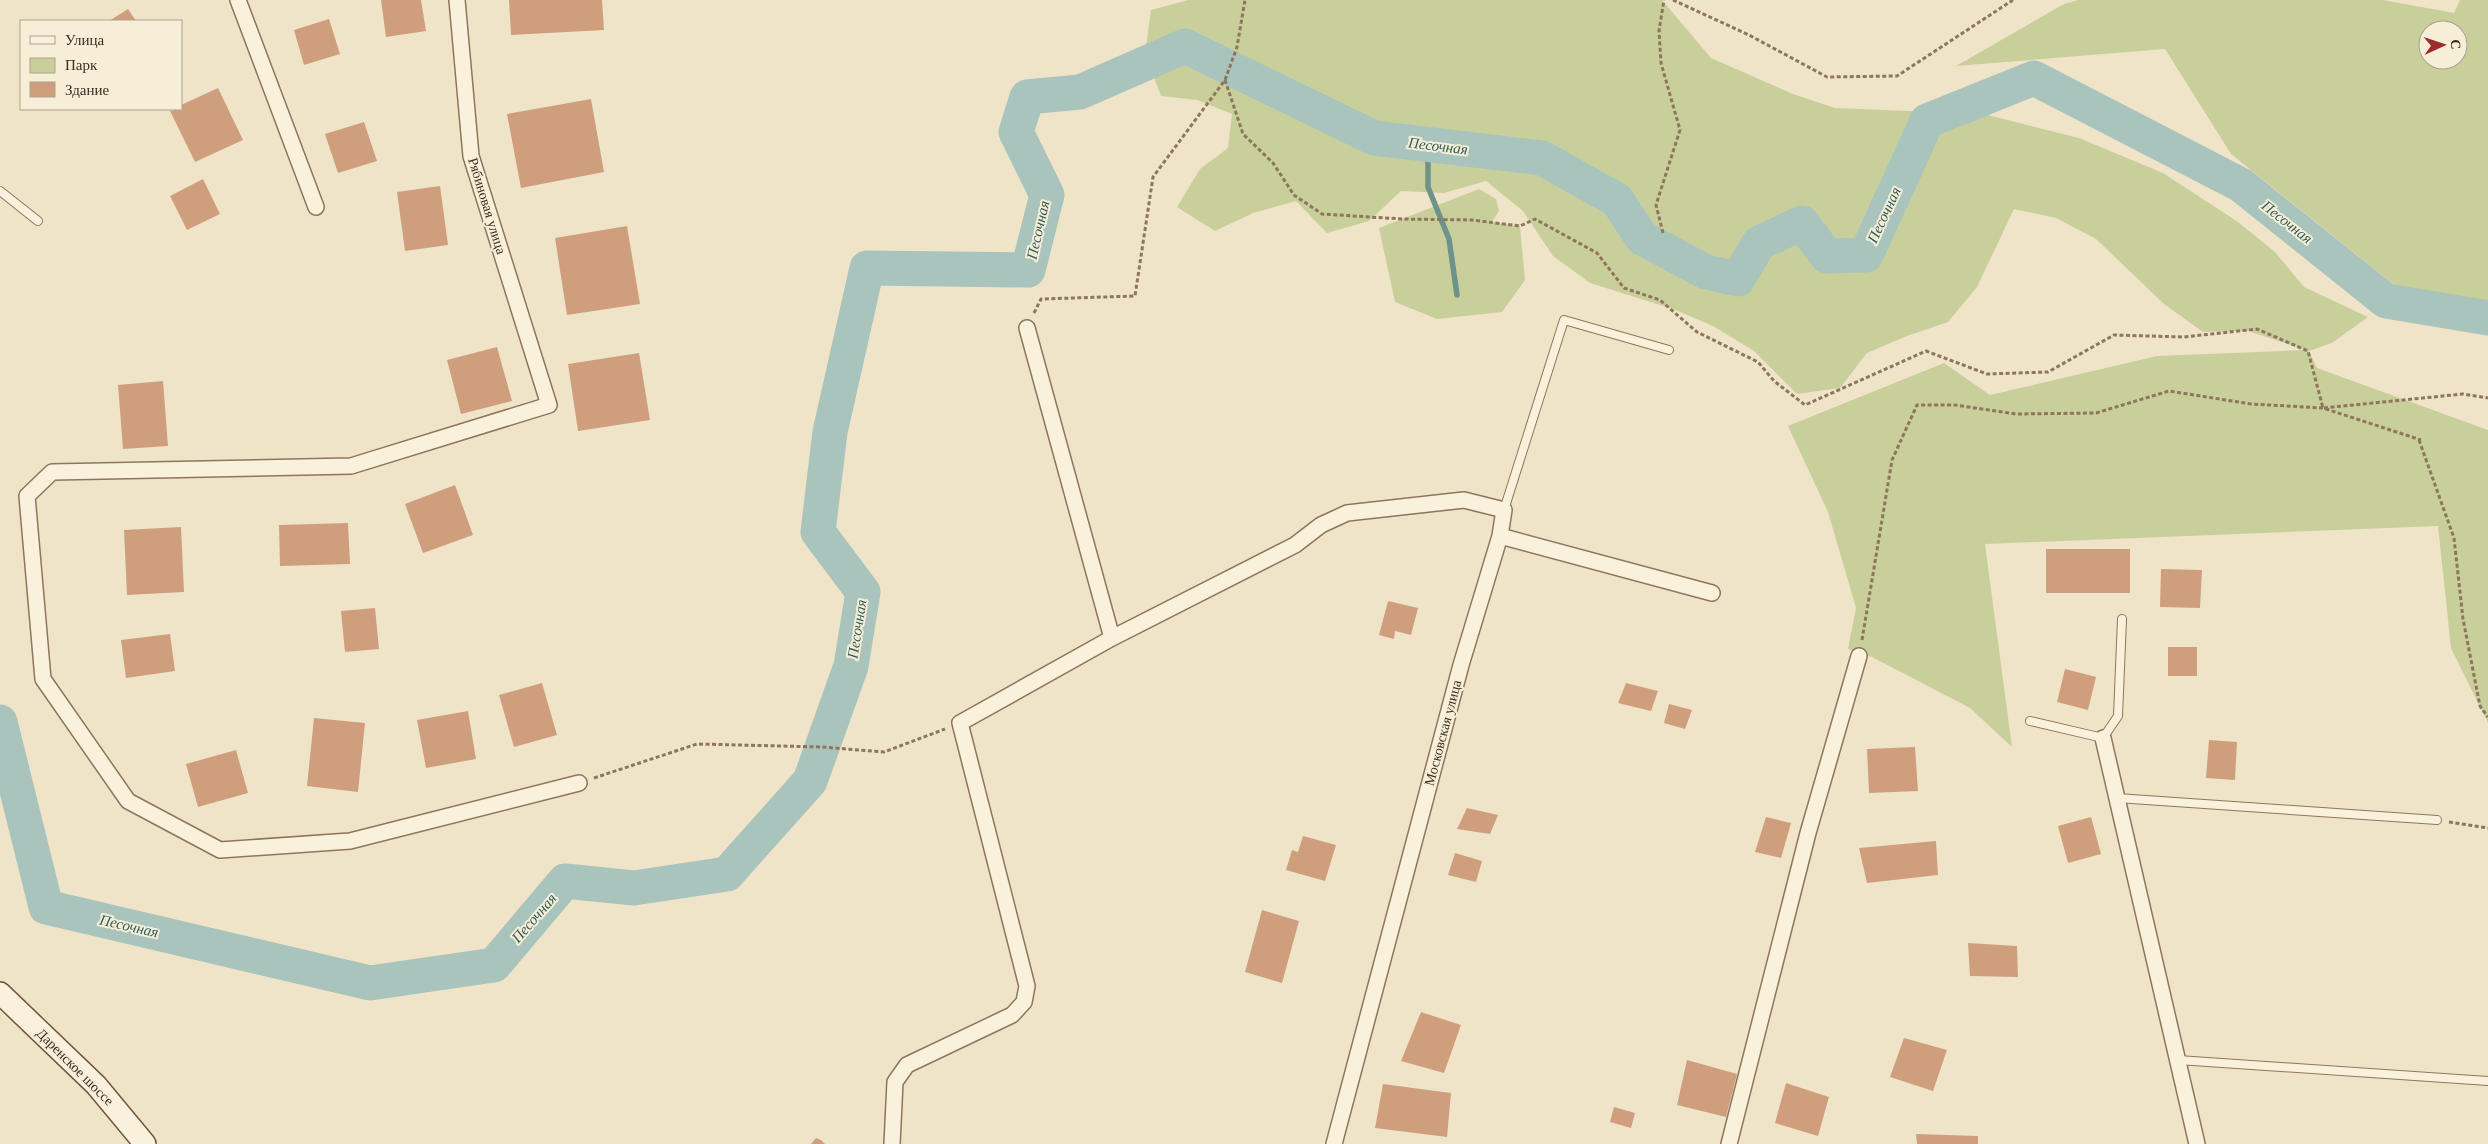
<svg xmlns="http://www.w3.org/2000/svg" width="2488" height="1144" font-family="Georgia,serif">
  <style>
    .green { fill: #c9cf9b; fill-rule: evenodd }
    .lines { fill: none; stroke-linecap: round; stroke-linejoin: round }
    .stream { stroke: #6f938a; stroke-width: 5.5 }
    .river { stroke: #a9c4bc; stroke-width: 35 }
    .building { fill: #cf9f7d }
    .service-casing { stroke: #8d765c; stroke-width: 10 }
    .minor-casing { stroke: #8d765c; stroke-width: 18 }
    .secondary-casing { stroke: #6f573f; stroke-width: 24 }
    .path { stroke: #8d765c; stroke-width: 3; stroke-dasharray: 4 2.5; stroke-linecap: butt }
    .service { stroke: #faf1dc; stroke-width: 8 }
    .minor { stroke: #faf1dc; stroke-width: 15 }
    .secondary { stroke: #faf1dc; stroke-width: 21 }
    .labels { text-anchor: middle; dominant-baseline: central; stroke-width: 4; stroke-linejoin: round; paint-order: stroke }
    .street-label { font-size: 14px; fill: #3d2e20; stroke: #f7eed8 }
    .water-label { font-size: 15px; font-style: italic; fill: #2f5d5a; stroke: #f7eed8 }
  </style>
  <rect width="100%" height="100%" fill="#f0e4c8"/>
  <!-- green -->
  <path class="green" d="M1188,0H1662L1711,58L1793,94L1835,108L1984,114L2079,138L2163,173L2238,222L2275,252L2304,287L2368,317L2332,343L2309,351L2317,368L2488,430V723L2451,648L2438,526L1985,544L2012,747L1970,708L1872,657L1848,649L1856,608L1828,512L1788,426L1944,363L1990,395L2157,356L2306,350L2248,331L2203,332L2164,304L2096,239L2056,218L2014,209L1977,287L1948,322L1907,336L1867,353L1840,388L1797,394L1754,351L1713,326L1673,309L1590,283L1553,256L1523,211L1486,181L1444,193L1401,191L1369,221L1327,233L1296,201L1253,213L1215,231L1177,207L1200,169L1228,148L1232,114L1197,100L1161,96L1145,54L1151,10Z
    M2078,0H2383L2454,13L2460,0H2488V321L2423,308L2231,154L2165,49L1956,66L2064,4ZM2428,30H2458V60H2428Z
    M1479,189L1496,199L1499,211L1492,222L1520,226L1525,280L1502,312L1437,319L1395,302L1379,228Z"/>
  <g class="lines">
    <!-- stream -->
    <path class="stream" d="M1428,145V187L1449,239L1457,295"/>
    <!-- river -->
    <path class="river" d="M0,722L46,907L370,983L494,965L565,881L634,888L727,874L810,781L851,666L863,592L818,532L830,432L867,268L1028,270L1047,195L1016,132L1027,97L1080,92L1185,46L1374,138L1542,158L1617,200L1642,238L1706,272L1738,279L1759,243L1802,223L1827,256L1866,255L1927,121L2034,78L2241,185L2386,301L2488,318"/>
  </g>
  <!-- building -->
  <path class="building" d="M381,0H421L426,31L386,37Z
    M509,0H602L604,30L511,35Z
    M128,9L136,21H109Z
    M329,19L340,54L304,65L294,30Z
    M218,88L243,140L195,162L170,111L181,109V105Z
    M591,99L604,172L521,188L507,114Z
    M364,122L377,161L338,173L325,134Z
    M203,179L220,214L187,230L170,196Z
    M440,186L448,245L405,251L397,192Z
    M627,226L640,304L567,315L555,238Z
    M497,347L512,401L461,414L447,360Z
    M639,353L650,420L578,431L568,364Z
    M163,381L168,446L123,449L118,385Z
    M455,485L473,535L423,553L405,504Z
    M348,523L350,564L280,566L279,525Z
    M181,527L184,592L127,595L124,530Z
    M2046,549H2130V593H2046Z
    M2161,569L2202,570L2200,608L2160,607Z
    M1388,601L1418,608L1411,635L1395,631L1394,639L1379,635Z
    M375,608L379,649L345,652L341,611Z
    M170,634L175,671L126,678L121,640Z
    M2168,647H2197V676H2168Z
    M2065,669L2096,677L2088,710L2057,702Z
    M542,683L557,735L514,747L499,695Z
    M1626,683L1658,691L1651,711L1618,703Z
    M1669,704L1692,710L1685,729L1664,723Z
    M468,711L476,759L426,768L417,720Z
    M314,718L365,723L358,792L307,786Z
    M2209,740L2237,742L2235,780L2206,778Z
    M1915,747L1918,791L1869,793L1867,749Z
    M236,750L248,793L198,807L186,764Z
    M1467,808L1498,815L1490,834L1457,829Z
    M1766,817L1791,823L1781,858L1755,852Z
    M2091,817L2101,854L2068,863L2058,826Z
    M1303,836L1336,845L1325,881L1286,870L1292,850L1298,852Z
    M1936,841L1938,875L1867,883L1859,848Z
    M1455,853L1482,861L1476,882L1448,875Z
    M1262,910L1299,921L1282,983L1245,972Z
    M1968,943L2017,946L2018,977L1970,976Z
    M1421,1012L1461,1025L1444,1073L1401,1061Z
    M1904,1038L1947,1050L1933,1091L1890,1077Z
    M1687,1060L1737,1074L1726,1117L1677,1105Z
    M1786,1083L1829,1097L1818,1136L1775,1123Z
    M1383,1084L1451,1093L1447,1137L1375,1128Z
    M1614,1107L1635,1113L1631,1128L1610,1122Z
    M1916,1134L1978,1136V1144H1917Z
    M816,1138L821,1140L825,1144H811Z"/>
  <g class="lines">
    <defs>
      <path id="service" d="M0,191L38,221
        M1504,510L1564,320L1669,350
        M2030,721L2103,738L2118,716L2122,619
        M2117,798L2437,820
        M2178,1060L2488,1081"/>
      <path id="minor" d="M238,0L316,207
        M457,0L471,156L549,405L351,466L52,472L27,496L43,679L128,801L220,850L350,841L579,783
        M1027,328L1112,638L1295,545L1321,525L1347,513L1464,500L1504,510L1500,536
        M2103,738L2197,1144
        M892,1144L895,1082L907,1065L1012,1015L1024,1002L1027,986L960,723L1112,638
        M1334,1144L1461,665L1500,536L1712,593
        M1729,1144L1808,833L1859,656"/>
      <path id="secondary" d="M0,993L96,1085L145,1144"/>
    </defs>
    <!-- service casing -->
    <use href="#service" class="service-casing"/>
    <!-- minor casing -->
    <use href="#minor" class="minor-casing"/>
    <!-- secondary casing -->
    <use href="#secondary" class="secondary-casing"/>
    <!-- path -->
    <path class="path" d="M1673,0L1749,35L1827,77L1897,76L2013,0
      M1225,80L1243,134L1273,163L1294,195L1322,214L1402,219L1472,220L1520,226L1535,219L1597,253L1624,288L1660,300L1697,332L1758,362L1774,381L1805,405L1926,351L1987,374L2048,372L2114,335L2184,337L2257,329L2308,351L2323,408L2463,394L2488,398
      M1663,233L1656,205L1680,130L1661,63L1659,31L1664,0
      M1034,313L1041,299L1135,296L1153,177L1225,80L1237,47L1245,0
      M2419,440L2454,538L2463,619L2480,706L2488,717
      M1862,640L1892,460L1917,405H1955L2016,414L2096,413L2169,391L2251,404L2323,408L2421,440
      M594,778L697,744L822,747L884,752L945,729
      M2449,822L2488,828"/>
    <!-- service -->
    <use href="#service" class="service"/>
    <!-- minor -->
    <use href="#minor" class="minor"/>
    <!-- secondary -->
    <use href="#secondary" class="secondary"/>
  </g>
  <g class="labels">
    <!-- street labels -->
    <g class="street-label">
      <text transform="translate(487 206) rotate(73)">Рябиновая улица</text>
      <text transform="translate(1443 733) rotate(-75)">Московская улица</text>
      <text transform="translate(75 1067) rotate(45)">Даренское шоссе</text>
    </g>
    <!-- water labels -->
    <g class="water-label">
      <text transform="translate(1438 146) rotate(7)">Песочная</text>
      <text transform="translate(1884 215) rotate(-65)">Песочная</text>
      <text transform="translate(2287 222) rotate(38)">Песочная</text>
      <text transform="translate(1038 230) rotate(-77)">Песочная</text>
      <text transform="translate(857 629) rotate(-81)">Песочная</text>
      <text transform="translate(534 918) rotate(-49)">Песочная</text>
      <text transform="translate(129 926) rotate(13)">Песочная</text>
    </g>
  </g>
  <!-- legend -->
  <rect x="20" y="20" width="162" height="90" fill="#f7eed8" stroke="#ada18e"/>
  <rect x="30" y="36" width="25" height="8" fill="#faf1dc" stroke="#ada18e"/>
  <text x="65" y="45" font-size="15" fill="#3d2e20">Улица</text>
  <rect x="30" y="58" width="25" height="15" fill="#c9cf9b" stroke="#ada18e"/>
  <text x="65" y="70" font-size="15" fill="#3d2e20">Парк</text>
  <rect x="30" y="82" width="25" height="15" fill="#cf9f7d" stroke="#ada18e"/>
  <text x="65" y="95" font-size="15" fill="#3d2e20">Здание</text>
  <!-- north arrow -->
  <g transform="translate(2443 45) rotate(87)"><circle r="24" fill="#f7eed8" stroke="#ada18e"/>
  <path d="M0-4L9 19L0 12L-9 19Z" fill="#9e2a2b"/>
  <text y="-8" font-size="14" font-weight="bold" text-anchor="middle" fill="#3d2e20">С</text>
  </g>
</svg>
